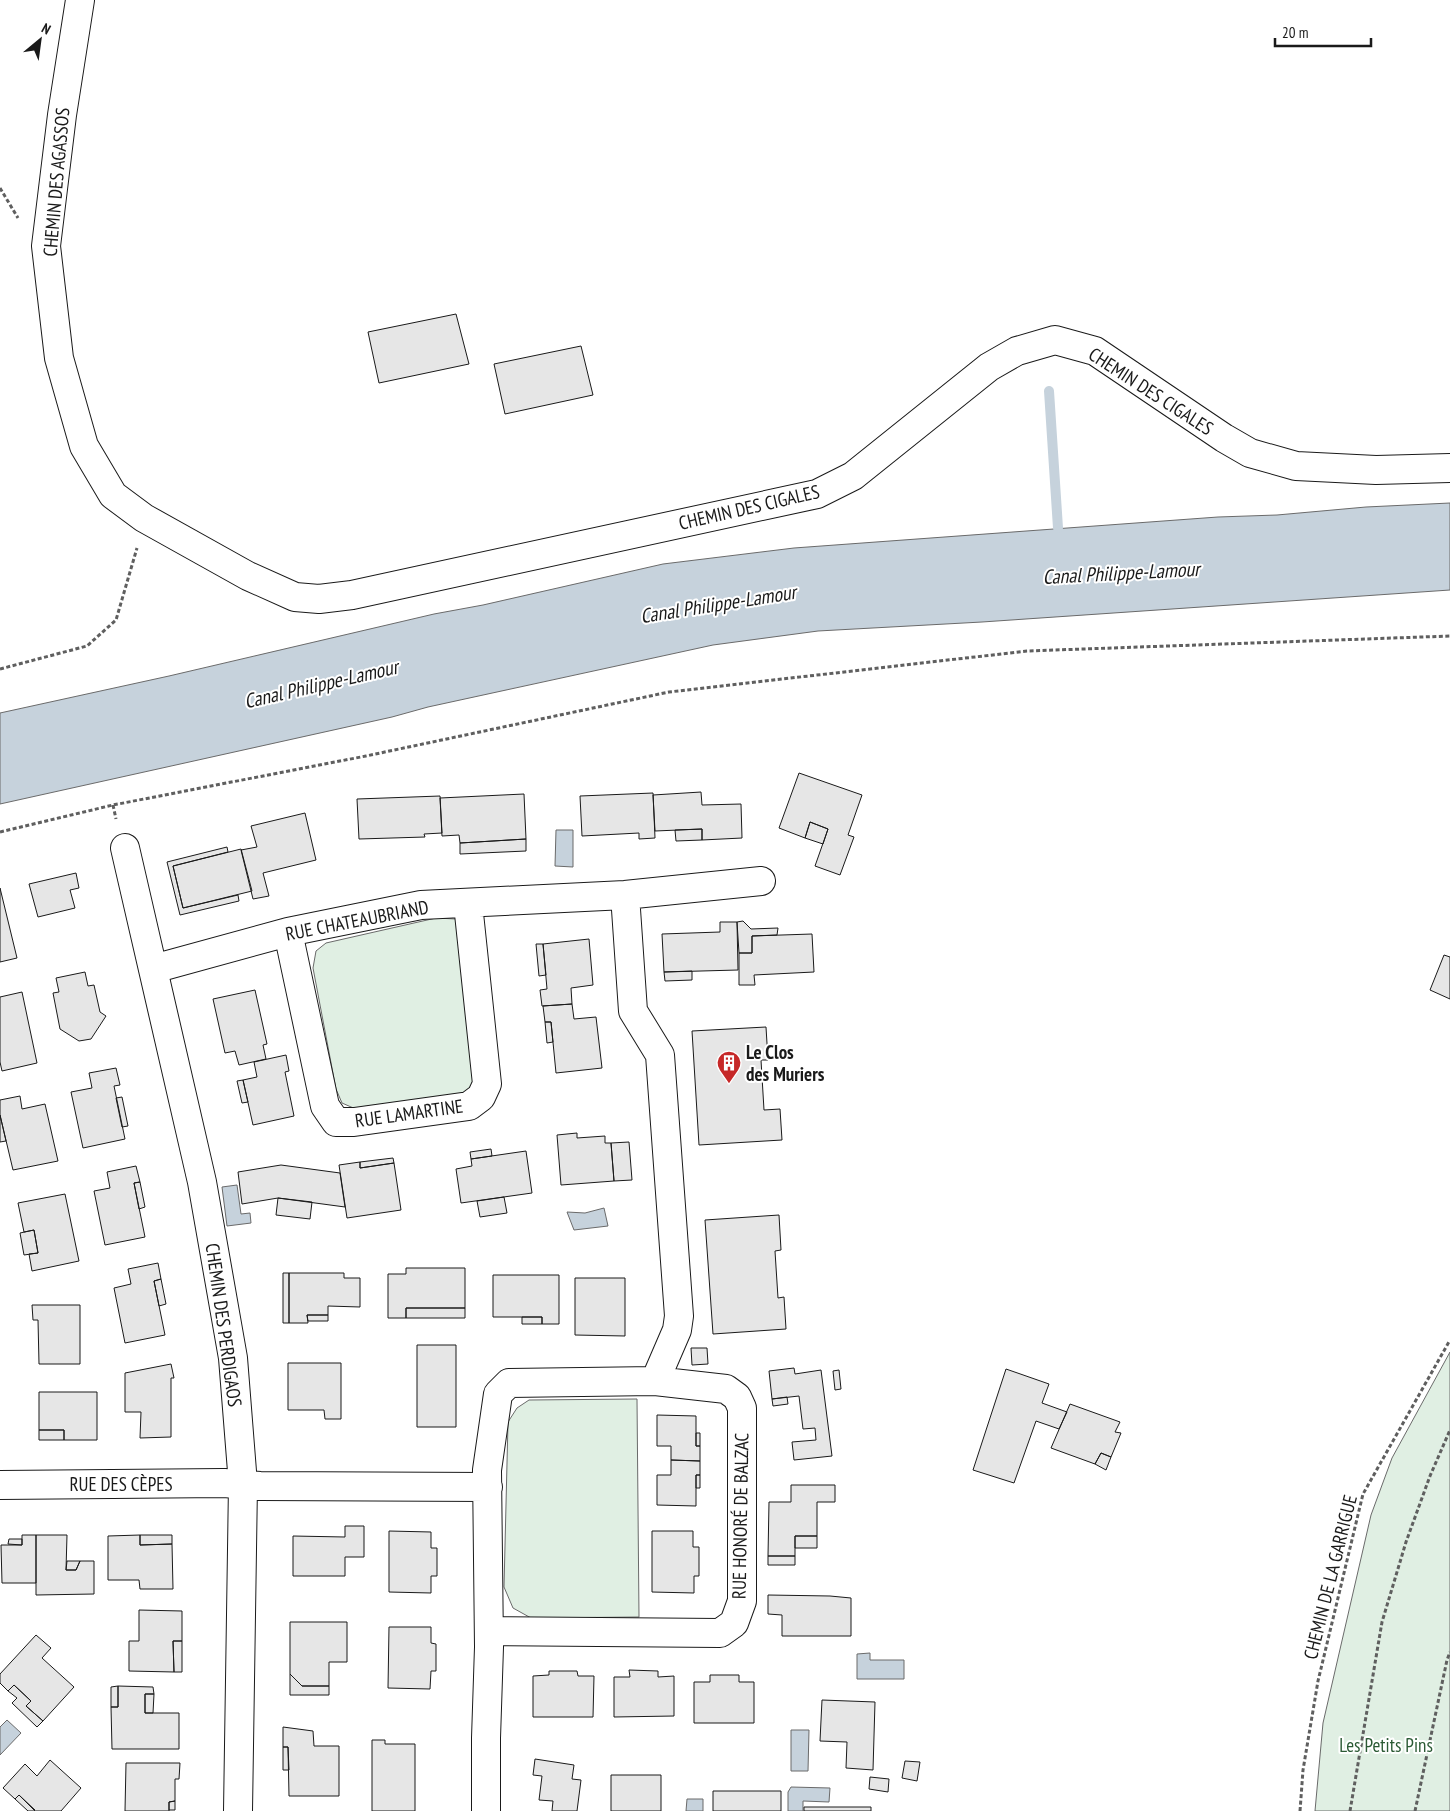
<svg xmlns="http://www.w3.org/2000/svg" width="1450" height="1811" font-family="'PT Sans Narrow',sans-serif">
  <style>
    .green { fill: #e0efe3; stroke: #6a6a6a }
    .water { fill: #c6d2dc; stroke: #6a6a6a }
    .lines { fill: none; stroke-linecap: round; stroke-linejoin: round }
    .stream { stroke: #c6d2dc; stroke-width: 10 }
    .building { fill: #e6e6e6; stroke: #1a1a1a }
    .minor-casing { stroke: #1a1a1a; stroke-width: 30 }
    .path { stroke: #5f5f5f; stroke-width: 3; stroke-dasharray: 4 2.5; stroke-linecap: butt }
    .minor { stroke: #fff; stroke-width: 28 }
    .labels { text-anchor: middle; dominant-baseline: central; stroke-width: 4; stroke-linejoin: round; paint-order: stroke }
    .street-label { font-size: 19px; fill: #1a1a1a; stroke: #fff }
    .poi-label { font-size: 19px; font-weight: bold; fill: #1a1a1a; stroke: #fff; text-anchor: start }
    .park-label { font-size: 19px; fill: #2b5a34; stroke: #fff }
    .water-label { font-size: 20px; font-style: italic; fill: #1a1a1a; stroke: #fff }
  </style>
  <rect width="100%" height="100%" fill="#fff"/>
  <!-- green -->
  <path class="green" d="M436,918L456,919L464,940L475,1075L469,1092L453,1097L358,1110L342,1103L336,1089L313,968L316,951L326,943Z
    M1450,1352V1811H1315L1323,1723L1371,1515L1392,1458Z
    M637,1399L639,1617L531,1618L513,1608L504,1587L508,1422L517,1408L529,1400Z"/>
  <!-- water -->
  <path class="water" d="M1450,503V590L982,622L818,631L713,645L428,707L392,717L0,804V713L169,676L434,614L483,605L663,564L794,548L1218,517L1277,515L1366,507Z
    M556,830H573V867L555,866Z
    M237,1185L241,1214L250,1213L251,1223L227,1226L222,1187Z
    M604,1208L608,1226L574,1230L567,1212L585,1213Z
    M870,1653V1660H904V1679H857V1654Z
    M7,1720L21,1733L0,1755V1727Z
    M791,1730H809L808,1771H791Z
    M791,1787L830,1788L829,1802L803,1801V1811H788V1792Z
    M687,1799H703V1811H686Z"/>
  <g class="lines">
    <!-- stream -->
    <path class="stream" d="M1049,391L1058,528"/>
  </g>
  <!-- building -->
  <path class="building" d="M456,314L469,364L379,383L368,332Z
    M581,346L593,395L505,414L494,364Z
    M799,773L862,795L848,835L854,837L840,875L815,866L828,829L810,822L805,838L779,828Z
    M701,792L702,805L741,804L742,838L702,840V829L655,831L653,795Z
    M653,793L655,838L639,839V833L582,836L580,796Z
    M524,794L526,839L460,843L459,835L442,836L440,798Z
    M440,796L442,833L424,834L425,837L359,839L357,799Z
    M305,813L316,860L263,873L269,896L253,899L241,850L257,847L251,826Z
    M810,822L828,829L823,844L805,838Z
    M702,829V840L676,841L675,830Z
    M526,839V851L460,854V843Z
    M227,847L228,852L173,866L183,908L238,895L239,901L180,915L167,862Z
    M241,849L252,891L183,908L173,866Z
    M76,873L79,888L70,890L75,908L38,917L29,884Z
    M0,888L17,958L0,962Z
    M743,921L751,929L778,928L777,935L752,936V953H739L737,922Z
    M720,922H737L738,970L664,972L662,934L720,932Z
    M812,934L814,972L754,975L755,985H739V953H752V936Z
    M589,939L593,985L571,988L572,1004L542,1006L540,990L547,989L543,944Z
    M536,944H543L546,975L539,976Z
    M1444,955L1450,957V999L1430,990Z
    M692,971V980L665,981L664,972Z
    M85,972L88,986L94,985L100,1012L106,1016L91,1039L79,1041L60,1029L53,993L59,992L56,978Z
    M255,990L267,1044L263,1045L266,1059L239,1065L235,1051L225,1053L213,999Z
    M22,992L37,1063L2,1071L0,1062V997Z
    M572,1004L574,1019L596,1017L602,1068L556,1073L551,1022H545L543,1006Z
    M545,1022H551L553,1042L547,1043Z
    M766,1027L768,1060H761L764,1110L780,1109L782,1140L699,1145L692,1031Z
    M286,1055L289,1071L285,1072L294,1116L253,1125L243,1080L257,1077L254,1062Z
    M116,1068L120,1085L114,1086L125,1139L83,1148L71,1092L92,1088L89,1073Z
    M243,1080L248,1102L242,1103L237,1081Z
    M20,1096L22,1109L45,1104L58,1161L13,1170L0,1115V1100Z
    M122,1097L128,1126L122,1127L116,1098Z
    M0,1115L6,1141L0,1142Z
    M577,1133V1138L605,1136V1143H611L614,1181L561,1185L557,1135Z
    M629,1142L632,1180L614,1181L611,1143Z
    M491,1149L492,1156L471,1159L470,1152Z
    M526,1151L532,1193L461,1203L456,1169L472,1166L471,1159Z
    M393,1158L394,1163L360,1168V1162Z
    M360,1162V1168L394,1163L401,1210L347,1218L339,1165Z
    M281,1165L340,1173L345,1207L278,1198L242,1204L238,1172Z
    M136,1166L140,1182L134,1183L145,1237L105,1245L94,1191L110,1188L107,1172Z
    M140,1182L145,1207L139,1209L134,1183Z
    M65,1194L79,1261L32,1271L29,1254L38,1253L34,1230L24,1232L18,1203Z
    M504,1197L507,1213L480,1217L477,1201Z
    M278,1198L312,1202L310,1219L276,1215Z
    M779,1215L781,1250L775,1251L778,1298L784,1297L786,1329L713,1334L705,1220Z
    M34,1230L38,1253L24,1255L20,1233Z
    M158,1263L161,1279L154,1281L165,1335L125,1343L114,1288L131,1284L128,1269Z
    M406,1268H465V1308H406V1318H388V1274H406Z
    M283,1273H289V1323H283Z
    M289,1273H344V1278H360V1307L328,1306V1315H307L308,1323H289Z
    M493,1275H559V1324H542V1317H493Z
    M575,1278H625V1336L575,1335Z
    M161,1279L166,1304L159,1306L154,1281Z
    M32,1305H80V1364H39L38,1320H33Z
    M406,1308H465V1318H406Z
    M307,1315H328V1321H308Z
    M522,1317H542V1324H522Z
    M417,1345H456V1427H417Z
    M691,1348H707L708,1364L692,1365Z
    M288,1363H341V1419H325L324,1410H288Z
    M171,1364L174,1378H171V1437L140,1438L141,1412H125V1373Z
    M794,1368L795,1374L821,1370L832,1456L794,1460L792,1442L816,1440L815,1428L803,1429L799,1396L772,1399L769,1371Z
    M1006,1369L1049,1384L1042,1403L1067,1412L1059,1429L1036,1421L1014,1483L973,1470Z
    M839,1370L841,1389L835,1390L833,1371Z
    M39,1392H97V1440H64V1430H39Z
    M787,1397L788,1404L773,1406L772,1399Z
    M1070,1404L1120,1422L1115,1432L1121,1433L1111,1457L1101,1453L1095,1464L1051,1448Z
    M657,1415L696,1416V1446H700V1461L671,1460V1446H657Z
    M39,1430H64V1440H39Z
    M696,1433H700V1446H696Z
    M1101,1453L1111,1457L1106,1470L1095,1464Z
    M671,1460L700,1461V1475H696V1506L657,1505V1475H671Z
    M696,1475H700V1488H696Z
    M791,1485H835V1502H817V1536H795V1556H768L769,1502H791Z
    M345,1526H364V1557H345V1576H293V1536L345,1537Z
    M389,1531L431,1532V1548H437V1576H431V1593L389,1592Z
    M652,1531H693V1547H699V1576H694V1593L652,1592Z
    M22,1535H36V1583H2L1,1545H22Z
    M36,1535H67L66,1570H76L80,1561H94V1594L36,1595Z
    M140,1535V1545L172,1544L173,1589H140L139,1580H108V1536Z
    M140,1535H172V1544L140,1545Z
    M795,1536H817V1548H795Z
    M9,1539H22V1545L8,1544Z
    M768,1556H795V1565H768Z
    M67,1561H80L76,1570H66Z
    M768,1595L830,1596L851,1598V1636H782V1615L768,1614Z
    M139,1610L182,1611V1641H173L174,1672L129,1671V1641H139Z
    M290,1622H347V1662H329V1686H302L290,1674Z
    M389,1627H431V1643L436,1644V1671H431L430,1689L388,1688Z
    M36,1635L51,1648L42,1658L74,1687L43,1721L26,1706L31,1701L14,1685L8,1691L0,1683V1674Z
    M173,1641H182V1672H174Z
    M629,1670L658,1671V1677L674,1676V1716L614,1717V1677H630Z
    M549,1671H577L578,1676H594L593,1717H533V1676L549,1675Z
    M290,1674L302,1686H329V1695H290Z
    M710,1675H739V1682H754V1723H694V1682H710Z
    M14,1685L31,1701L26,1706L43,1721L37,1727L12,1703L17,1698L8,1691Z
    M118,1686L153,1687L154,1694H145V1713H179V1749H112L111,1707H118Z
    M118,1686V1707H111V1687Z
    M145,1694H154L153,1713H145Z
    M822,1700L875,1702L873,1770L846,1768L847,1742L820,1741Z
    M283,1727L313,1731L314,1746H339V1796H289L288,1747H283Z
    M372,1740H385V1744H415V1811H372Z
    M283,1747H288L289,1770H283Z
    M535,1759L574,1765L572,1779L581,1780L577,1811H552L553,1801L539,1800L542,1776L533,1775Z
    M50,1760L81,1788L61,1811H35L19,1795L15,1799L3,1788L25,1764L37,1776Z
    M905,1761L920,1762L917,1781L902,1778Z
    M126,1763H180L179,1779H175V1801L169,1802V1811H125Z
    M611,1775H661V1811H611Z
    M870,1777L889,1779L888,1792L869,1789Z
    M713,1791H781V1811H713Z
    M19,1795L35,1810L34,1811H28L15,1799Z
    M175,1801V1810H169V1802Z
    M804,1807H871V1811H804Z"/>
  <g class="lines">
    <defs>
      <path id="minor" d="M80,0L62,115L46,246L59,358L84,446L113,495L144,518L248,576L295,597L319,599L352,595L817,494L853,476L989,367L1017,351L1055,340L1095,351L1224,438L1250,453L1296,466L1376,470L1450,468
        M125,848L202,1182L233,1358L243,1484L238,1811
        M625,895L633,1011L660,1055L679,1316L677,1330L655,1381
        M288,932L325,1106L336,1122H354L469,1106L481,1097L487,1084L468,904
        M153,969L288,932L421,905L625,895L761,881
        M0,1485L224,1483L260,1486L488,1487
        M486,1811V1738L489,1647L487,1470L498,1394L509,1383L655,1381L726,1389L737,1397L742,1408V1601L734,1623L720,1633L489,1631"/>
    </defs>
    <!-- minor casing -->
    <use href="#minor" class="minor-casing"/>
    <!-- path -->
    <path class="path" d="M0,188L18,218
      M0,669L87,646L116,620L137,548
      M113,805L116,819
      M0,832L113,805L366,756L669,692L1027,651L1450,636
      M1300,1811L1303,1770L1318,1681L1363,1494L1450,1340
      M1350,1811L1382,1622L1406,1542L1430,1476L1450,1430
      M1415,1811L1447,1660L1450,1652"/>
    <!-- minor -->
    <use href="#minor" class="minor"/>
  </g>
  <!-- icons -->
  <defs>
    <symbol id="building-pin" viewBox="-11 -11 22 30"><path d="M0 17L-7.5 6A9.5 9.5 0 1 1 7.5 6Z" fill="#c62828" stroke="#fff"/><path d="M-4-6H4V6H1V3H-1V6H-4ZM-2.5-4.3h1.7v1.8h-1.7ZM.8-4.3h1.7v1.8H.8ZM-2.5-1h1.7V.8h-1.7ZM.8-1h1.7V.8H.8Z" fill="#fff"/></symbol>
  </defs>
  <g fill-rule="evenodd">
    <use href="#building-pin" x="715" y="1049" width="28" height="38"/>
  </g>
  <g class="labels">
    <!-- street labels -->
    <g class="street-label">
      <text transform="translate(56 182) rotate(-85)">CHEMIN DES AGASSOS</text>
      <text transform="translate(1151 391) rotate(33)">CHEMIN DES CIGALES</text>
      <text transform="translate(749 507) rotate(-13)">CHEMIN DES CIGALES</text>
      <text transform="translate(357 920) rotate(-11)">RUE CHATEAUBRIAND</text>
      <text transform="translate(409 1113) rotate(-8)">RUE LAMARTINE</text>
      <text transform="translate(224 1325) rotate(82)">CHEMIN DES PERDIGAOS</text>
      <text x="121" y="1484">RUE DES CÈPES</text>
      <text transform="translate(740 1516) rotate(-89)">RUE HONORÉ DE BALZAC</text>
      <text transform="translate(1330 1577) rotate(-76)">CHEMIN DE LA GARRIGUE</text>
    </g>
    <!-- poi labels -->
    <g class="poi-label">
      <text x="746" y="1052">Le Clos<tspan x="746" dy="22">des Muriers</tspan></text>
    </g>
    <!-- park labels -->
    <g class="park-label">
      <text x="1386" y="1745">Les Petits Pins</text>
    </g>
    <!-- water labels -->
    <g class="water-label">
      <text transform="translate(1121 573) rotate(-3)">Canal Philippe-Lamour</text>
      <text transform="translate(718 604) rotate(-9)">Canal Philippe-Lamour</text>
      <text transform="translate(321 684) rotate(-13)">Canal Philippe-Lamour</text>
    </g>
  </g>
  <!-- north arrow -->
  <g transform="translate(40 40) rotate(29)" stroke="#ffffff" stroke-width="4" paint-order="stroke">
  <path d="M0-4L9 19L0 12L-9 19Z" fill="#1a1a1a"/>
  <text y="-8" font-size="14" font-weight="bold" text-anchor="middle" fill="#1a1a1a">N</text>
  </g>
  <!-- scale -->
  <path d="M1275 38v8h96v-8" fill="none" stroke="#1a1a1a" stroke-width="2.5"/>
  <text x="1282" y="38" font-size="15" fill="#1a1a1a" stroke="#ffffff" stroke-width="4" paint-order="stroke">20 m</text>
</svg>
